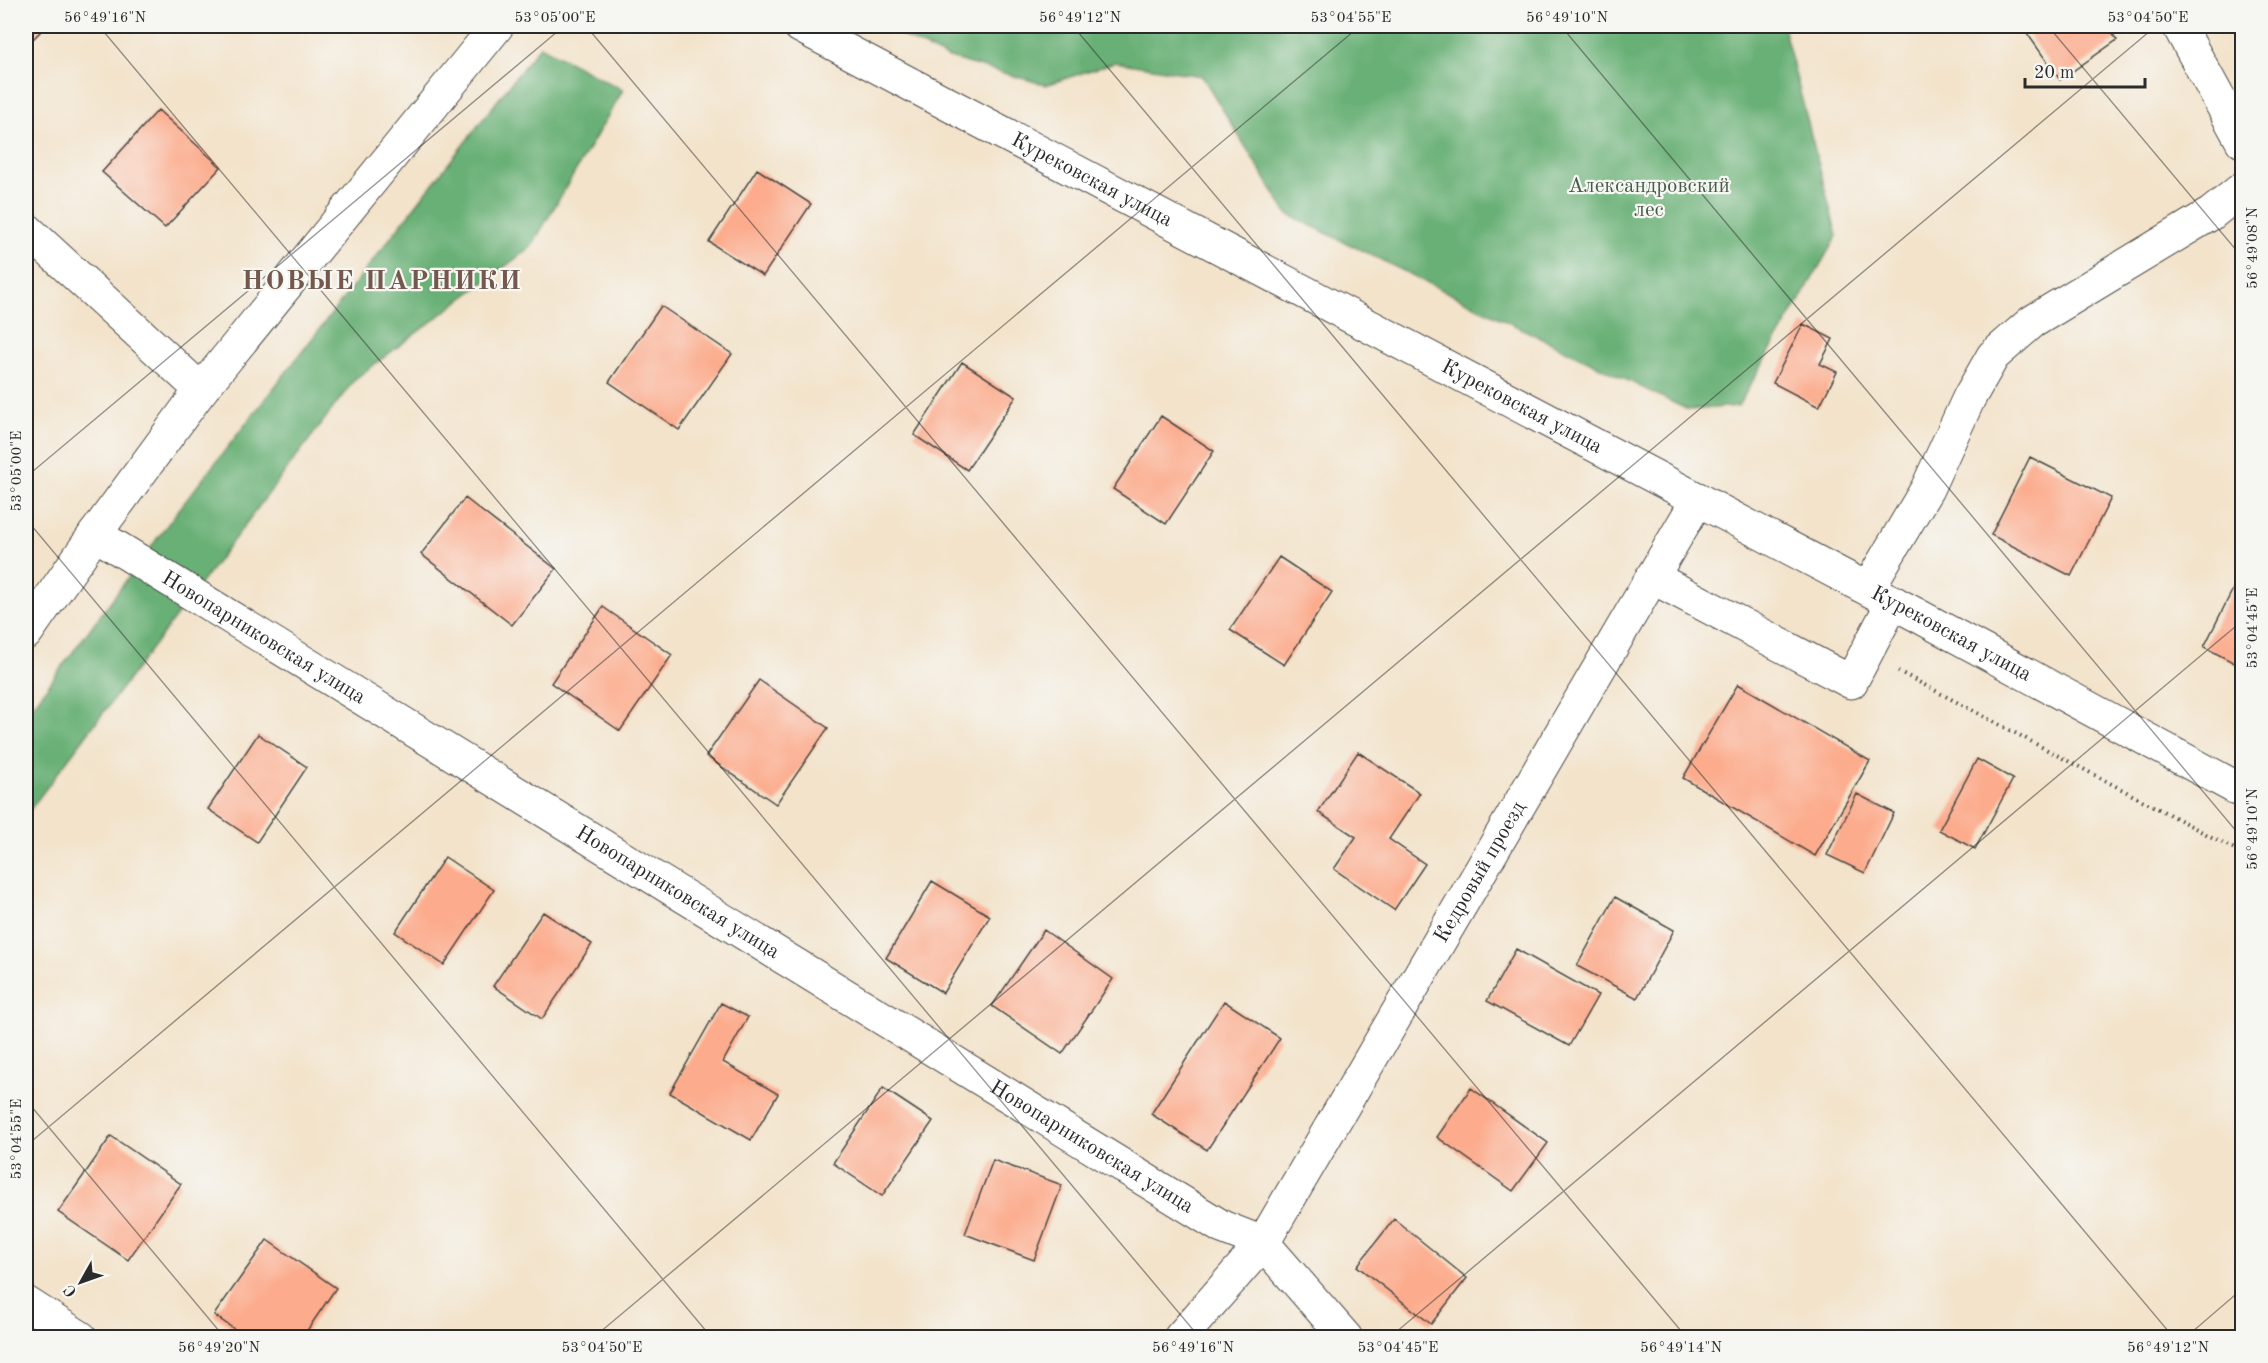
<svg xmlns="http://www.w3.org/2000/svg" width="2268" height="1363" font-family="'Old Standard TT',serif">
  <style>
    .forest { fill: #69b076; stroke: #4a6e50; stroke-width: 1.5 }
    .building { fill: #fcab8c }
    .lines { fill: none; stroke-linecap: round; stroke-linejoin: round }
    .minor-casing { stroke: #494743; stroke-width: 35 }
    .path { stroke: #494743; stroke-width: 4; stroke-dasharray: 1.5 4.5; stroke-linecap: butt }
    .minor { stroke: #fff; stroke-width: 33 }
    .ticks { fill: none; stroke: #2b2b2b; stroke-width: 1.5; stroke-opacity: 0.45 }
    .labels { text-anchor: middle; dominant-baseline: central; stroke-width: 4.5; stroke-linejoin: round; paint-order: stroke }
    .street-label { font-size: 21px; fill: #2b2b2b; stroke: #f6f6f2 }
    .park-label { font-size: 21px; fill: #455b48; stroke: #f6f6f2 }
    .district-label { font-size: 27px; font-weight: bold; letter-spacing: 1.5px; fill: #74584d; stroke: #f6f6f2 }
    .neatline { fill: none; stroke: #2b2b2b; stroke-width: 2 }
    .ticks-label { font-size: 15px; text-anchor: middle; fill: #2b2b2b }
  </style>
  <rect width="100%" height="100%" fill="#f6f6f2"/>
  <filter id="ink" filterUnits="userSpaceOnUse"><feTurbulence type="fractalNoise" baseFrequency=".0167" numOctaves="2"/><feDisplacementMap in="SourceGraphic" scale="12" xChannelSelector="R" yChannelSelector="G"/><feConvolveMatrix kernelMatrix="1 2 1 2 8 2 1 2 1" color-interpolation-filters="sRGB"/></filter>
  <filter id="wash" filterUnits="userSpaceOnUse"><feTurbulence type="fractalNoise" baseFrequency=".008" numOctaves="4" result="noise"/><feDisplacementMap in="SourceGraphic" scale="24" xChannelSelector="R" yChannelSelector="G"/><feGaussianBlur stdDeviation="1.35" result="paint"/><feColorMatrix in="noise" values="0 0 0 0 0 0 0 0 0 0 0 0 0 0 0 0 0 1.4 0 .05"/><feComposite in="paint" operator="in"/></filter>
  <g filter="url(#wash)">
    <rect width="100%" height="100%" fill="#f3e3cb"/>
    <!-- forest -->
    <path class="forest" d="M882,26H1783L1837,236L1738,406L1688,410L1287,214L1202,76L1115,62L1046,85L946,57Z
      M540,46L623,90L531,247L355,379L26,815V715L174,516Z"/>
    <g id="blocks">
      <!-- building -->
      <path class="building" d="M26,26H46L26,46Z
        M2022,26H2107L2117,40L2060,80Z
        M158,110L221,167L165,228L102,172Z
        M757,169L811,204L763,276L709,242Z
        M661,306L732,354L679,430L609,382Z
        M1803,324L1833,339L1820,364L1837,372L1819,407L1773,383Z
        M962,362L1016,397L967,470L914,435Z
        M1161,416L1214,451L1166,524L1113,489Z
        M2030,457L2111,498L2071,576L1991,535Z
        M465,498L556,569L512,625L421,554Z
        M1279,557L1332,592L1284,665L1230,630Z
        M2242,571V667L2204,647Z
        M603,607L672,655L620,731L551,683Z
        M759,680L828,728L776,804L706,756Z
        M1738,684L1870,761L1815,856L1683,778Z
        M258,734L307,767L257,842L208,809Z
        M1358,752L1420,793L1389,839L1425,864L1394,910L1334,869L1356,837L1318,812Z
        M1977,759L2013,779L1975,849L1939,830Z
        M1857,794L1894,813L1865,873L1827,855Z
        M445,857L494,890L444,965L395,932Z
        M932,881L990,916L943,993L886,958Z
        M1615,897L1674,930L1637,998L1577,966Z
        M543,912L592,944L542,1019L493,986Z
        M1044,930L1113,979L1062,1054L992,1006Z
        M1516,949L1598,995L1569,1046L1487,1001Z
        M1224,1001L1280,1038L1207,1150L1151,1114Z
        M721,1003L748,1017L723,1062L778,1094L751,1140L670,1093Z
        M883,1088L933,1121L882,1196L833,1163Z
        M1471,1088L1548,1143L1513,1191L1437,1137Z
        M111,1136L181,1184L128,1260L58,1212Z
        M993,1160L1062,1185L1034,1260L965,1234Z
        M1394,1219L1467,1278L1431,1324L1357,1266Z
        M267,1240L336,1288L302,1338H247L214,1315Z"/>
    </g>
  </g>
  <g filter="url(#ink)">
    <use href="#blocks" fill-opacity="0" stroke="#494743" stroke-width="1.5"/>
    <g class="lines">
      <defs>
        <g id="minor">
          <path id="s1" d="M800,26L1915,614L2242,791"/>
          <path d="M2179,26L2242,141"/>
          <path d="M26,229L201,390"/>
          <path id="s2" d="M95,534L1222,1227L1263,1243L1346,1338"/>
          <path d="M1652,577L1851,682L1893,602"/>
          <path d="M1868,588L1927,489L1969,398L1993,356L2032,322L2212,213L2242,189"/>
          <path d="M26,633L95,534L201,390L497,26"/>
          <path d="M26,1303L81,1338"/>
          <path id="s3" d="M1180,1338L1263,1243L1698,499"/>
        </g>
      </defs>
      <!-- minor casing -->
      <use href="#minor" class="minor-casing"/>
      <!-- path -->
      <path class="path" d="M1898,671L2242,853"/>
      <!-- minor -->
      <use href="#minor" class="minor"/>
    </g>
  </g>
  <!-- ticks -->
  <path class="ticks" d="M99,26L1200,1338M586,26L1687,1338M1073,26L2174,1338M1561,26L2242,838M2048,26L2242,257M26,477L564,26M26,519L712,1338M26,1100L225,1338M26,1146L1360,26M593,1338L2156,26M1389,1338L2242,621M2185,1338L2242,1289"/>
  <g class="labels">
    <!-- street labels -->
    <g class="street-label">
      <text stroke="none"><textPath href="#s1" startOffset="330">Курековская улица</textPath></text>
      <text stroke="none"><textPath href="#s1" startOffset="816">Курековская улица</textPath></text>
      <text stroke="none"><textPath href="#s1" startOffset="1302">Курековская улица</textPath></text>
      <text stroke="none"><textPath href="#s2" startOffset="198">Новопарниковская улица</textPath></text>
      <text stroke="none"><textPath href="#s3" startOffset="556">Кедровый проезд</textPath></text>
      <text stroke="none"><textPath href="#s2" startOffset="684">Новопарниковская улица</textPath></text>
      <text stroke="none"><textPath href="#s2" startOffset="1170">Новопарниковская улица</textPath></text>
    </g>
    <!-- park labels -->
    <g class="park-label">
      <text x="1649" y="186">Александровский<tspan x="1649" dy="24">лес</tspan></text>
    </g>
    <!-- district labels -->
    <g class="district-label">
      <text x="382" y="281">НОВЫЕ ПАРНИКИ</text>
    </g>
  </g>
  <!-- margin -->
  <rect width="2268" height="1363" fill="none" stroke="#f6f6f2" stroke-width="66"/>
  <!-- north arrow -->
  <g transform="translate(81 1282) rotate(230)" stroke="#f6f6f2" stroke-width="4.5" paint-order="stroke">
  <path d="M0-4.5L10 22L0 15L-10 22Z" fill="#2b2b2b"/>
  <text y="-9" font-size="16" font-weight="bold" text-anchor="middle" fill="#2b2b2b">С</text>
  </g>
  <!-- scale -->
  <path d="M2025 78v9h120v-9" fill="none" stroke="#2b2b2b" stroke-width="3"/>
  <text x="2034" y="78" font-size="18" fill="#2b2b2b" stroke="#f6f6f2" stroke-width="4.5" paint-order="stroke">20 m</text>
  <rect x="33" y="33" width="2202" height="1297" class="neatline"/>
  <g class="ticks-label">
    <text x="105" y="22">56°49'16"N</text>
    <text x="555" y="22">53°05'00"E</text>
    <text x="1080" y="22">56°49'12"N</text>
    <text x="1351" y="22">53°04'55"E</text>
    <text x="1567" y="22">56°49'10"N</text>
    <text x="2148" y="22">53°04'50"E</text>
    <text transform="translate(2252 248) rotate(-90)" y="5">56°49'08"N</text>
    <text transform="translate(16 471) rotate(-90)" y="5">53°05'00"E</text>
    <text transform="translate(2252 628) rotate(-90)" y="5">53°04'45"E</text>
    <text transform="translate(2252 829) rotate(-90)" y="5">56°49'10"N</text>
    <text transform="translate(16 1139) rotate(-90)" y="5">53°04'55"E</text>
    <text x="219" y="1352">56°49'20"N</text>
    <text x="602" y="1352">53°04'50"E</text>
    <text x="1193" y="1352">56°49'16"N</text>
    <text x="1398" y="1352">53°04'45"E</text>
    <text x="1681" y="1352">56°49'14"N</text>
    <text x="2168" y="1352">56°49'12"N</text>
  </g>
</svg>
